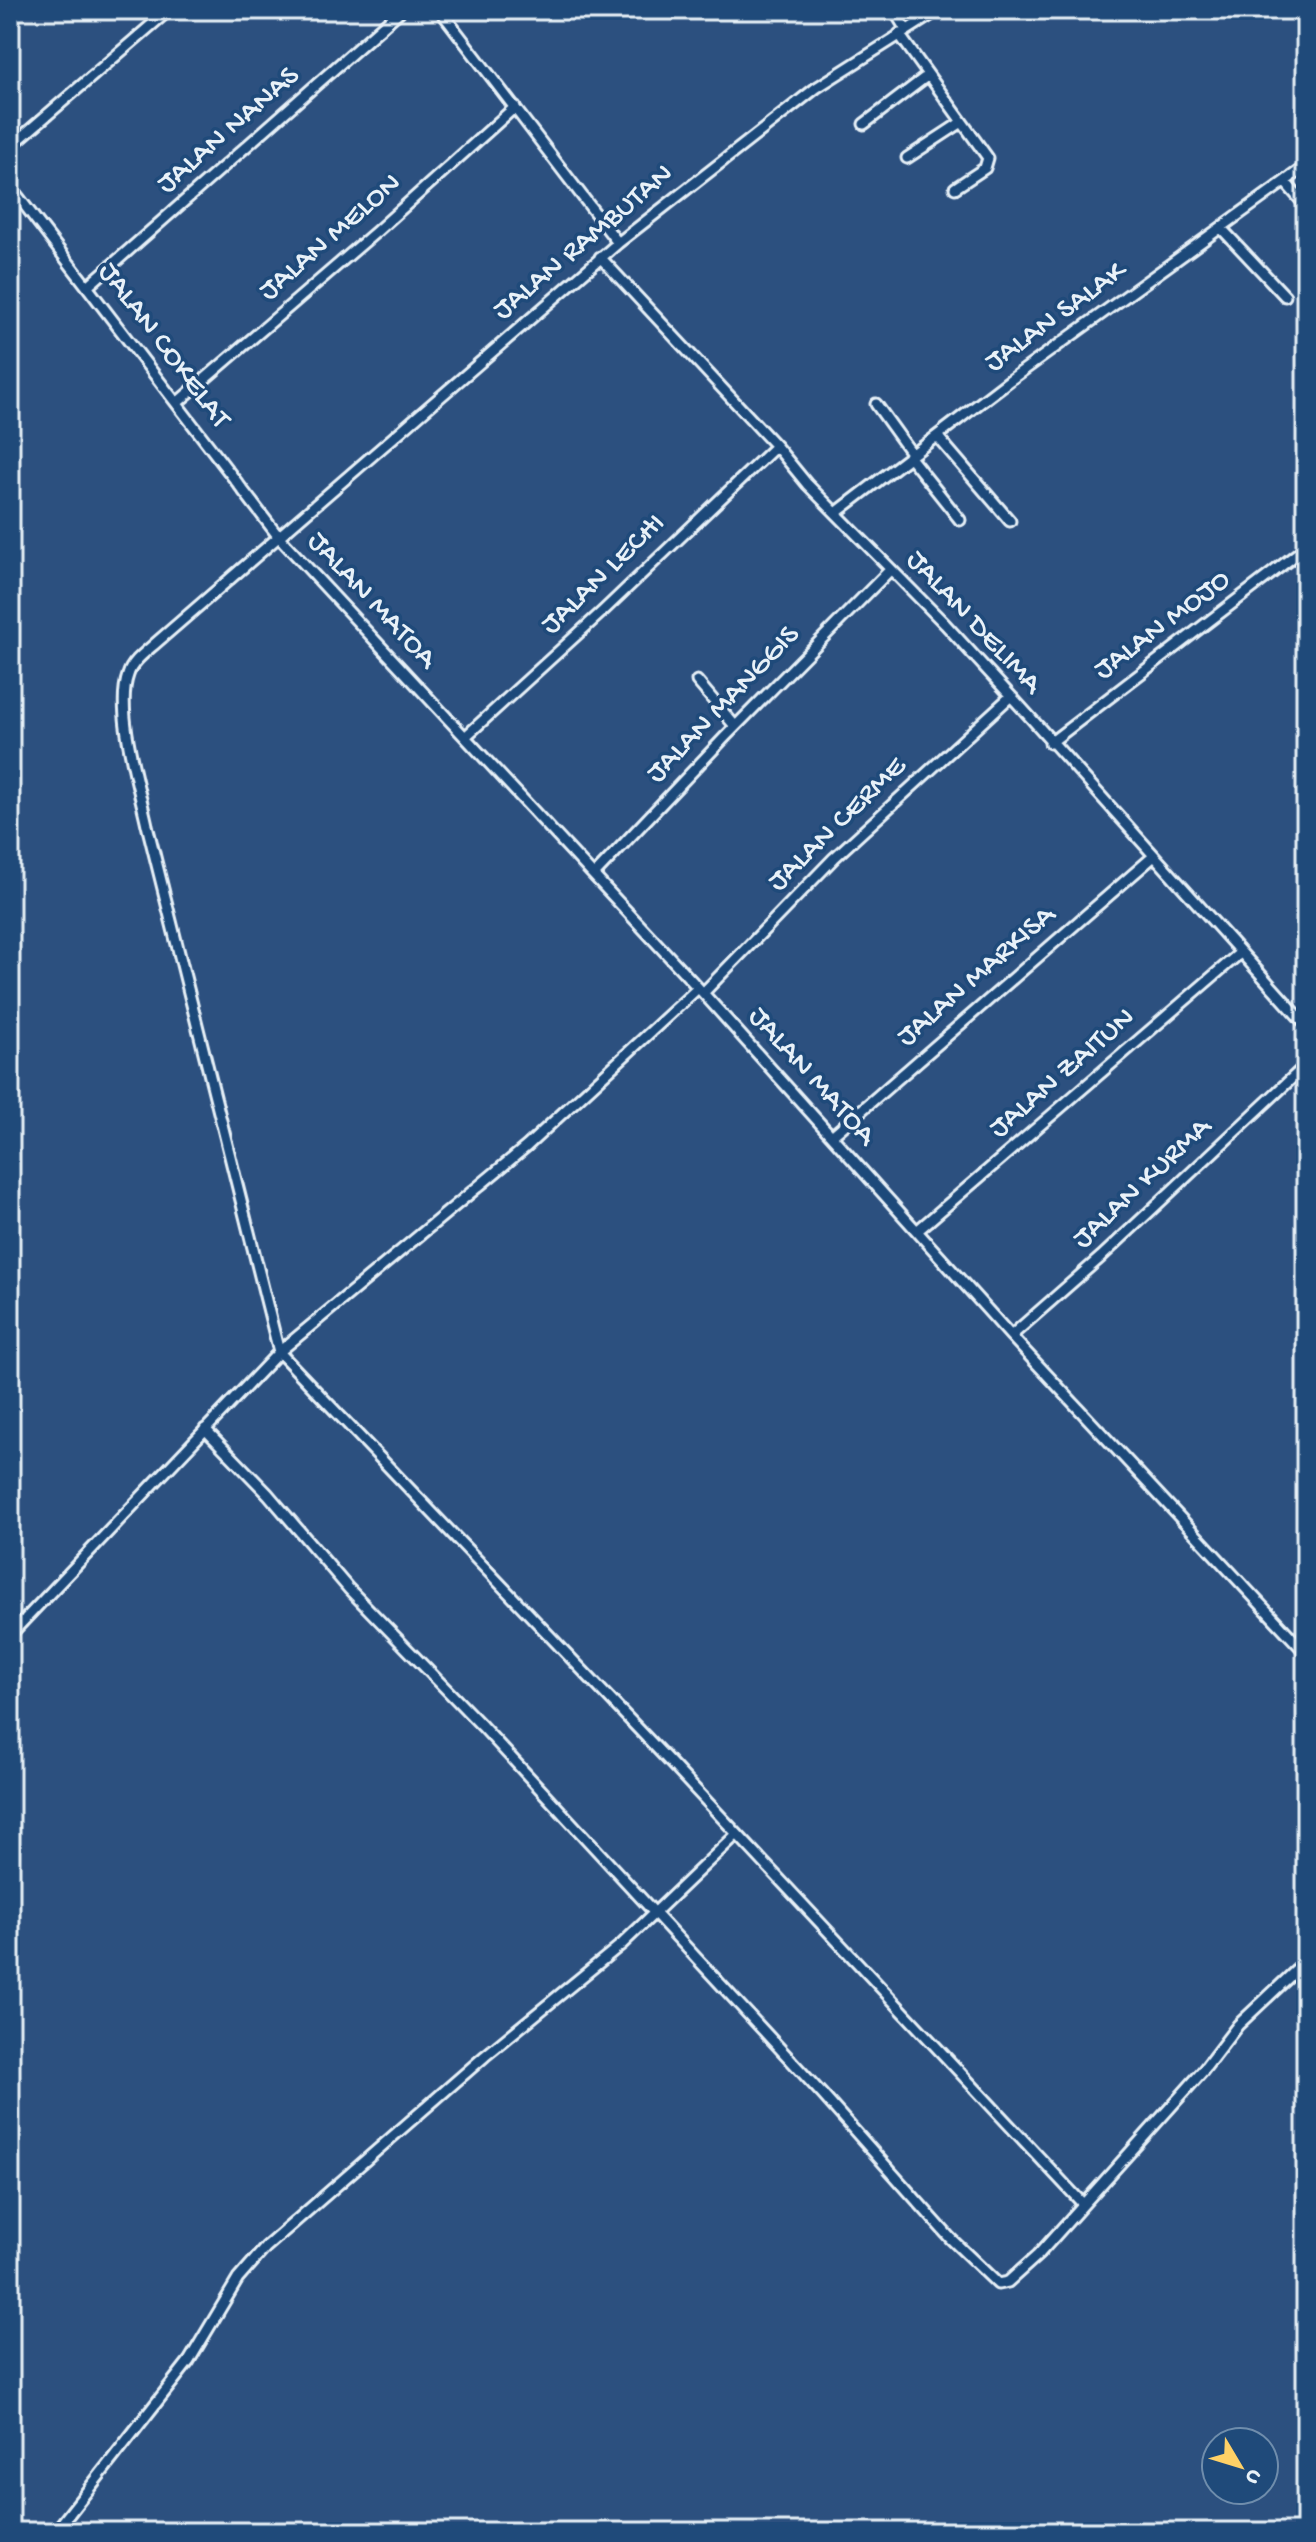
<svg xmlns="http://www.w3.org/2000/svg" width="1316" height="2542" font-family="'Gochi Hand',sans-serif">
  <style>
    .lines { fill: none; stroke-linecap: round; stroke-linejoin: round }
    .minor-casing { stroke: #e8f1f8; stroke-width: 15 }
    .minor { stroke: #1f4a7a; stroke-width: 9 }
    .labels { text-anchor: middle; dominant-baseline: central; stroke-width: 7; stroke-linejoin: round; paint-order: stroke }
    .street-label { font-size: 30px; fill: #e8f1f8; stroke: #1f4a7a }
  </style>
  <rect width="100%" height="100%" fill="#2c507f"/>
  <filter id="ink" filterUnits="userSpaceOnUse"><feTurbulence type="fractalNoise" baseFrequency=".0125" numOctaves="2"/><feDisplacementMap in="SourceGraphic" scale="16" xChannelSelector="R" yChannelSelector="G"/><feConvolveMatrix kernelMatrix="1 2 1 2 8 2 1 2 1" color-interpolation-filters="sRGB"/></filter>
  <g filter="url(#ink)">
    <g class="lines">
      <defs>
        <path id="minor" d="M440,10L618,243
          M894,10L906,30
          M939,10L816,88L618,243L157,642C147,651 132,661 128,675C115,711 139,787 147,825L279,1352L668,1760L1083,2204
          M899,34L988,158L985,168L955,188
          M864,124L927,76
          M10,147L169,10
          M907,158L962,122
          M1285,182L1306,206
          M10,186L278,536L703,993L1011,1336L1306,1653
          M1221,228L1285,296
          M600,257L776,446L807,484L945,624L1021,707L1306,1025
          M88,286L401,10
          M177,403L377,231L515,107
          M876,404L912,454
          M937,436L1010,521
          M909,456L960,520
          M836,513L1010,380L1306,166
          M697,681L735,726
          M465,737L603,611L776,446
          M1050,743L1306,547
          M594,875L725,737L890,570
          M703,993L834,858L1011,696
          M833,1135L1154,856
          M917,1231L1240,953
          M1011,1336L1101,1257L1306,1065
          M205,1429L268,1494L349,1589L482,1726L822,2094L950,2238L998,2284L1008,2282L1038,2255L1202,2072L1238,2025L1306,1961
          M10,1635L279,1352L527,1146L698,988
          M55,2532L189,2361L238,2279L266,2247L485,2056L622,1944L736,1835"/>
      </defs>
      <!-- minor casing -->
      <use href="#minor" class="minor-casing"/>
      <!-- minor -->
      <use href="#minor" class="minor"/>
    </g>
  </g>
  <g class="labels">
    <!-- street labels -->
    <g class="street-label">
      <text transform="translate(229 131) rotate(-41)">JALAN NANAS</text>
      <text transform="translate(331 238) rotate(-41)">JALAN MELON</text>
      <text transform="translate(584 243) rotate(-40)">JALAN RAMBUTAN</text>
      <text transform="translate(1056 318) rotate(-36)">JALAN SALAK</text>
      <text transform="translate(163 346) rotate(53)">JALAN COKELAT</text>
      <text transform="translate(604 575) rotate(-44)">JALAN LECHI</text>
      <text transform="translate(371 601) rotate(47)">JALAN MATOA</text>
      <text transform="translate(973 623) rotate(47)">JALAN DELIMA</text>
      <text transform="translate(1163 626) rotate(-37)">JALAN MOJO</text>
      <text transform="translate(724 705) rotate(-46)">JALAN MANGGIS</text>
      <text transform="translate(838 825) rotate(-44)">JALAN CERME</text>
      <text transform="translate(977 977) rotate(-41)">JALAN MARKISA</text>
      <text transform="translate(1063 1074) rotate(-41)">JALAN ZAITUN</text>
      <text transform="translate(811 1077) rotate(48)">JALAN MATOA</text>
      <text transform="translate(1143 1184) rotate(-43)">JALAN KURMA</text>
    </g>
  </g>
  <!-- margin -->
  <rect width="1316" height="2542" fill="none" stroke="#1f4a7a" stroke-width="40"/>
  <rect x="20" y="20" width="1276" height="2502" fill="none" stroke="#e8f1f8" stroke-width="3" filter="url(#ink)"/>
  <!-- north arrow -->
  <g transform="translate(1240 2466) rotate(128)"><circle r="38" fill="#1f4a7a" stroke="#6f8dac" stroke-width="2"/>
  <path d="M0-6L14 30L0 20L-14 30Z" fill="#ffd166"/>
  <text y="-12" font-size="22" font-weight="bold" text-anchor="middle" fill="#e8f1f8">U</text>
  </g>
</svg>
